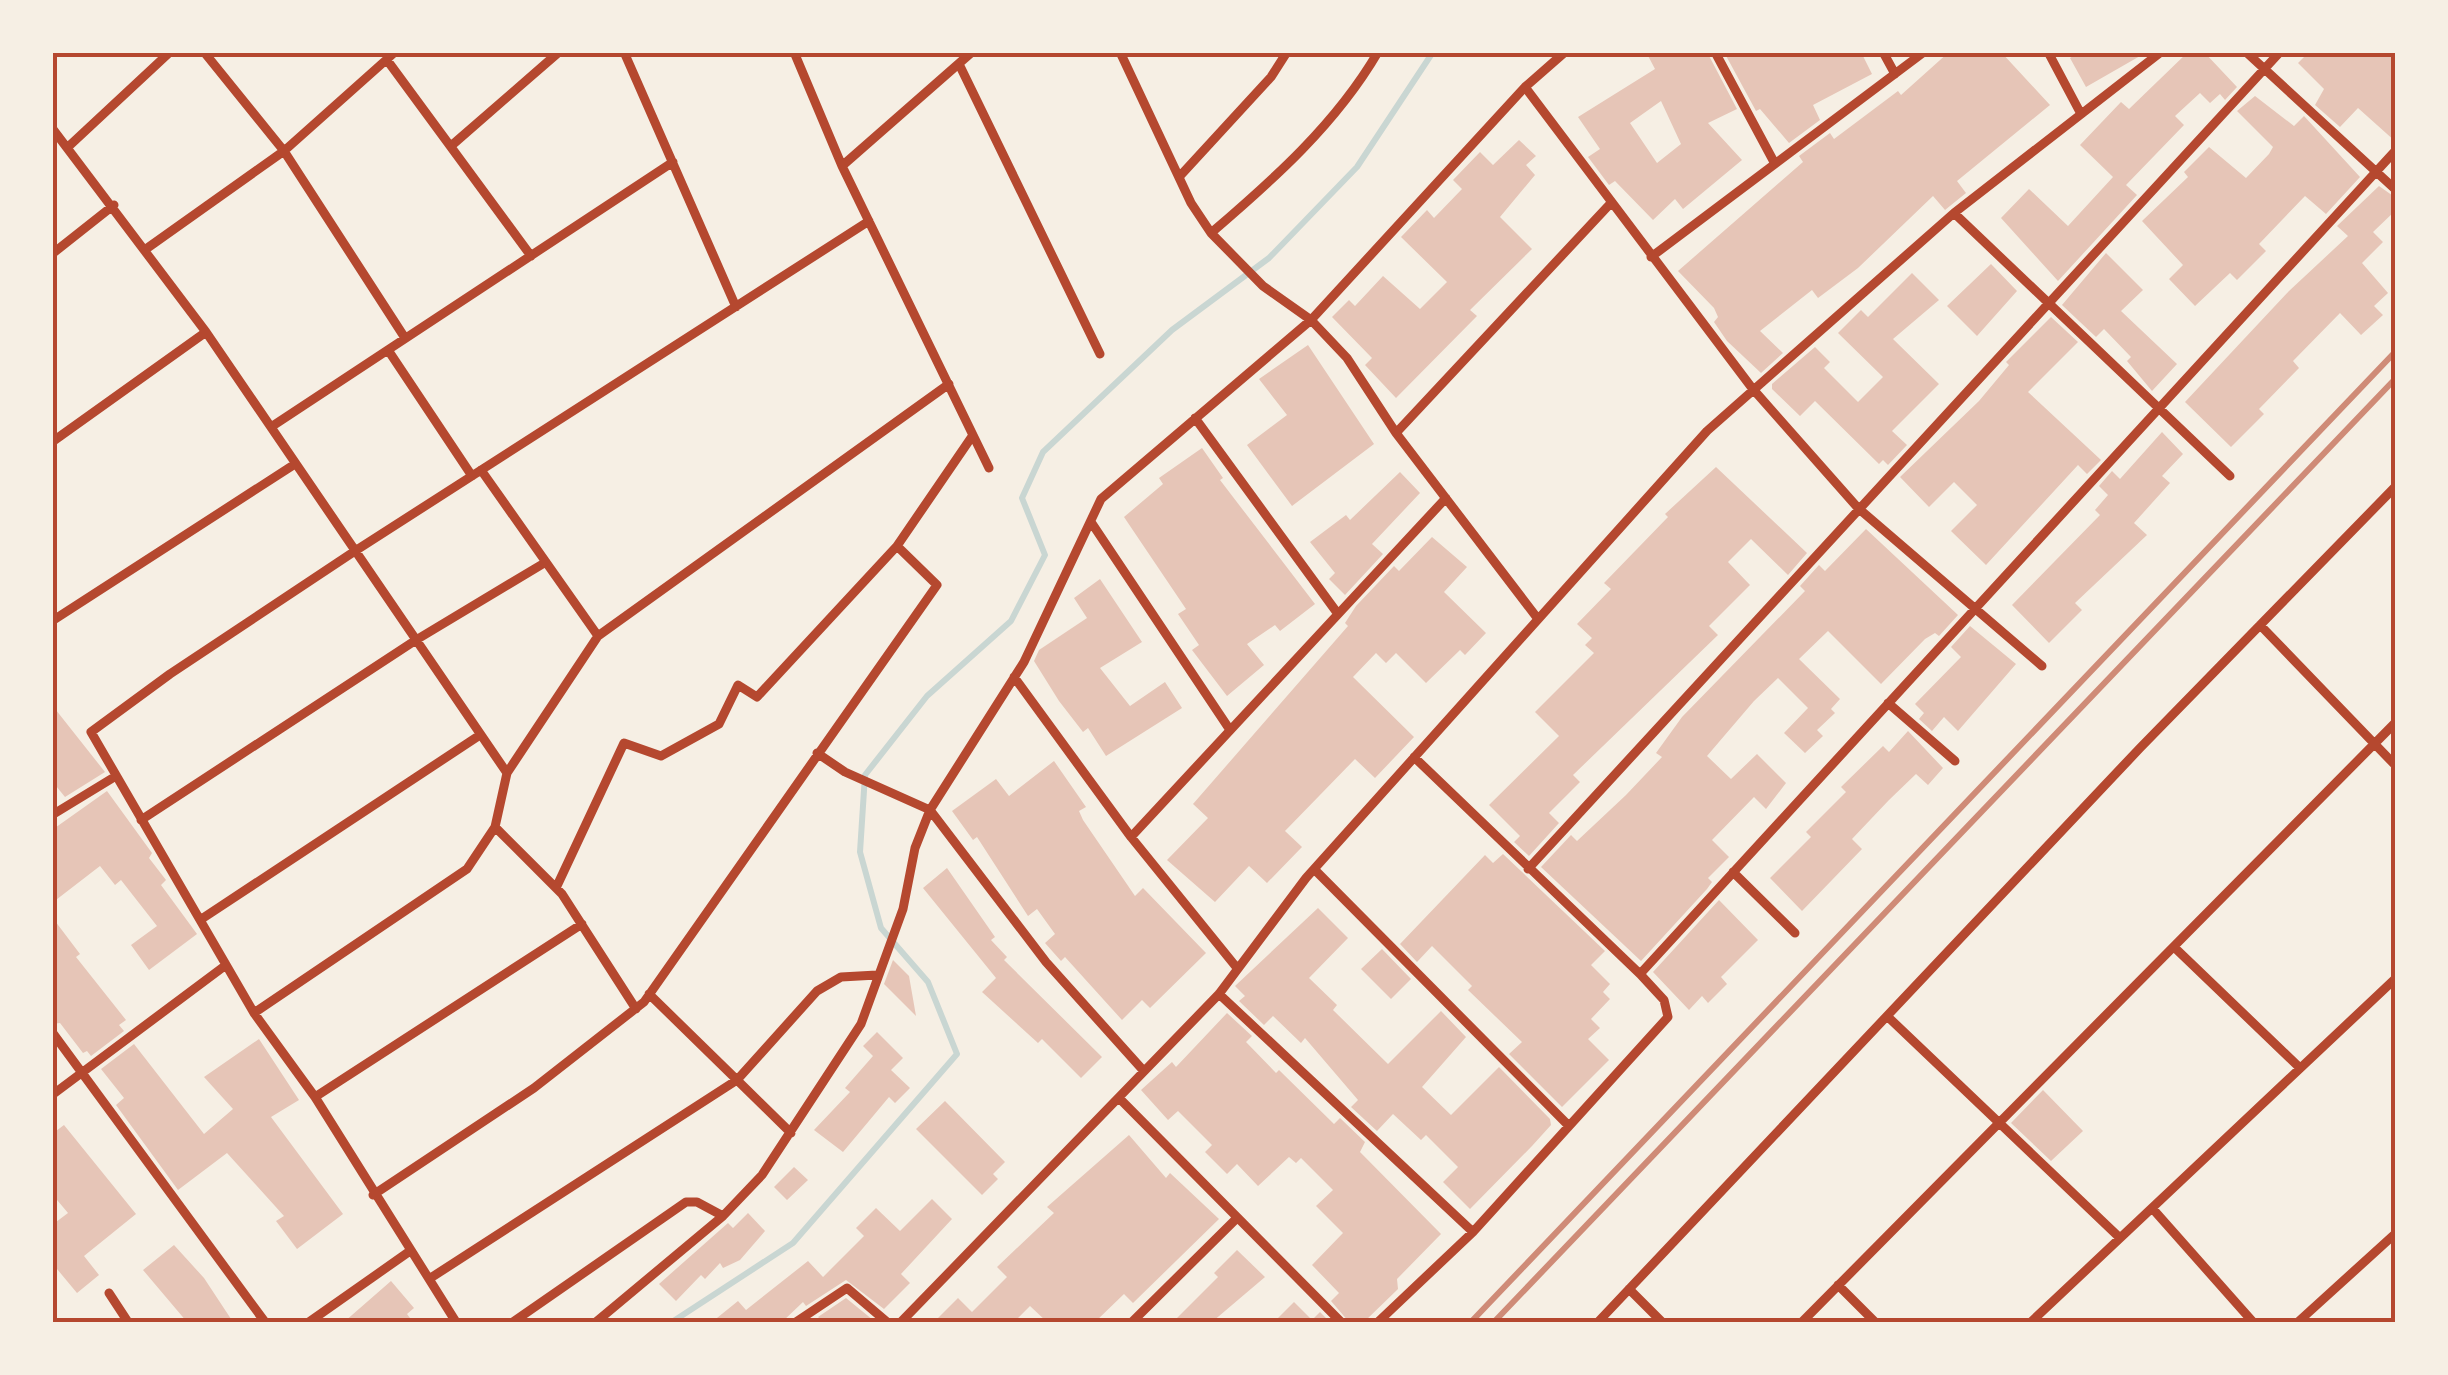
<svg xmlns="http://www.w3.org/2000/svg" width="2448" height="1375" font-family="'Asap Condensed',sans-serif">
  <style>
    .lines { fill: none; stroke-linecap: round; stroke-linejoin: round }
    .stream { stroke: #c9d6d2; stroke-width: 6 }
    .building { fill: #e6c5b7; fill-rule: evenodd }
    .minor { stroke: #b5482f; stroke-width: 9 }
    .rail { stroke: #cf8b77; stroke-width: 6 }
    .neatline { fill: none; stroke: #b5482f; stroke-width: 4 }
  </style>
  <rect width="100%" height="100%" fill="#f6efe4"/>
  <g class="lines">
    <!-- stream -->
    <path class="stream" d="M672,1322L793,1243L957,1054L928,982L881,928L860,852L865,775L927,696L1011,621L1045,555L1022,498L1043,452L1172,330L1269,258L1357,167L1433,52"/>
  </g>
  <!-- building -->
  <path class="building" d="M1646,52H1707L1737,109L1708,123L1742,160L1683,209L1675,199L1653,220L1615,181L1609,185L1588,157L1600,149L1578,117L1655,69ZM1661,101L1681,144L1657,163L1630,123Z
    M1724,52H1861L1872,74L1813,105L1820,120L1789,143L1760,109L1756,111Z
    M1949,52H2001L2050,105L1957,181L1966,193L1945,210L1933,196L1858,268L1818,298L1812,290L1760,331L1783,353L1761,373L1727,341L1714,322L1718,317L1714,308L1678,271L1803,162L1799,156L1830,133L1834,139L1898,91L1901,95Z
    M2079,52H2147L2086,87L2070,58Z
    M2188,52H2204L2237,87L2225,100L2220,94L2210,103L2200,93L2175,116L2184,125L2126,185L2137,195L2058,281L2001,218L2029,189L2068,226L2113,177L2080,145L2121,102L2129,109Z
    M2309,52H2396V142L2358,108L2340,127L2315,105L2324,89L2298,63Z
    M2255,96L2294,126L2304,116L2360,177L2326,214L2305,196L2259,244L2266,251L2237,280L2230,273L2195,306L2169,279L2183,265L2142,221L2188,177L2184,172L2209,147L2246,178L2269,154L2273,147L2237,111Z
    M1519,140L1536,156L1526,165L1535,175L1500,217L1532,249L1470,310L1477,316L1396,398L1365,365L1372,358L1332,317L1349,300L1355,306L1383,276L1420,309L1447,282L1401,237L1427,210L1434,218L1462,189L1453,180L1480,152L1493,165Z
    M2379,186L2396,198V210L2373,232L2383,242L2362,263L2388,293L2374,306L2383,315L2361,335L2340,313L2293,361L2299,368L2259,409L2264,414L2231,447L2185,402L2289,291L2348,236L2337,226Z
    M2106,253L2143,290L2121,311L2177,364L2152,391L2127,361L2131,357L2104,329L2096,337L2062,305Z
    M1991,264L2017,291L1977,336L1947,306Z
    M1912,273L1939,300L1893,339L1939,384L1892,431L1907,445L1888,465L1883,460L1879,464L1815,401L1800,416L1772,389V384L1815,347L1830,362L1824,368L1858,402L1883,377L1838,333L1861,310L1868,317Z
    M2051,317L2078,342L2028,392L2101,460L2087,474L2078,465L1986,565L1951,531L1977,505L1954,482L1929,507L1900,477L1979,401L2009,365L2006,362Z
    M1308,345L1374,444L1292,506L1247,445L1287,415L1259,379Z
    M2162,432L2183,454L2162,476L2170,483L2134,523L2147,535L2075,603L2082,610L2049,643L2012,605L2100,515L2095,510L2108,495L2099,486L2112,471L2120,479Z
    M1202,448L1223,478L1220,480L1315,604L1280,631L1275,625L1247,644L1264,665L1227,696L1192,650L1199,645L1178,614L1186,609L1124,517L1163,484L1159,478Z
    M1716,467L1807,553L1788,575L1751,539L1728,562L1750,585L1709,626L1718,635L1573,775L1580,782L1549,813L1559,823L1529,856L1514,842L1520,836L1489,805L1559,736L1535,712L1594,653L1585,645L1592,638L1577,624L1611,589L1604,583L1668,517L1665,514Z
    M1400,472L1420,493L1372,544L1383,554L1345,595L1329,579L1335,573L1310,542L1346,515L1350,520Z
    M1866,529L1958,615L1939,636L1935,633L1925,639L1881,684L1828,631L1799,659L1840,699L1831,709L1835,713L1817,730L1823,736L1805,753L1784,733L1808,708L1778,678L1754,701L1707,756L1731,779L1757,754L1786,783L1766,809L1754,797L1712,840L1729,857L1708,878L1712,882L1707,889L1641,961L1541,867L1571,835L1577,841L1626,795L1662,757L1656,753L1682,717L1805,591L1800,586L1819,565L1825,571Z
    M1432,537L1467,567L1444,592L1486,633L1465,655L1460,650L1426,683L1396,653L1386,663L1376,653L1353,677L1414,737L1375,778L1355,759L1285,831L1302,847L1267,883L1249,866L1215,902L1167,860L1208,818L1193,804L1348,626L1345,623L1356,606L1394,566L1399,571Z
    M1100,579L1142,642L1100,668L1130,706L1165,682L1182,708L1106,756L1088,728L1083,732L1059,701L1034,661L1039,650L1087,618L1074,598Z
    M1970,626L2016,664L1958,731L1944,717L1932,731L1919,719L1924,713L1915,704L1961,657L1951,647Z
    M52,705L105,772L65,797L52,781Z
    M1908,731L1943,768L1928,785L1916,774L1889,800L1852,839L1862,849L1802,911L1770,878L1811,837L1806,832L1846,792L1841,787L1883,746L1889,752Z
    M1054,761L1086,807L1079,811L1083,820L1135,896L1143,888L1206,953L1150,1008L1142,1000L1122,1020L1065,957L1061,961L1045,943L1055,934L1037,909L1028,916L977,837L973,840L952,811L996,779L1009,796Z
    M107,791L152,853L149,858L166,880L161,885L197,934L149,970L131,945L157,926L121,880L115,885L100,866L52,903V830Z
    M1503,854L1605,951L1591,965L1610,984L1603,992L1610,999L1591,1019L1600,1028L1588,1039L1609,1060L1562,1107L1509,1054L1522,1042L1468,990L1472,986L1432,946L1417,962L1400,944L1485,855L1493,863Z
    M947,868L995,937L991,940L1007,957L1004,960L1102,1057L1081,1078L1042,1039L1038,1043L982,992L996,978L923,888Z
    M1719,900L1758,940L1721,977L1727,984L1708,1003L1702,996L1689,1010L1653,972Z
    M1318,908L1348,938L1309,978L1337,1005L1333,1010L1388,1064L1441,1011L1466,1037L1422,1087L1451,1115L1499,1067L1550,1119L1551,1125L1532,1146L1470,1209L1443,1182L1458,1167L1426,1135L1421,1140L1393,1114L1377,1131L1351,1107L1358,1100L1305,1038L1301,1043L1273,1016L1264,1025L1239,1001L1245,996L1235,986Z
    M52,917L80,954L76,957L126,1020L119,1025L124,1031L91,1056L87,1051L83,1053L60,1023L52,1024Z
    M1382,949L1411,979L1391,999L1361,969Z
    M893,960L909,976L916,1016L884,984Z
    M1227,1013L1252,1036L1246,1042L1276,1073L1279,1070L1334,1124L1340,1118L1365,1142L1360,1152L1441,1234L1397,1279L1398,1289L1364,1322H1349L1331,1301L1339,1293L1312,1265L1343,1233L1316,1206L1333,1190L1301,1158L1296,1163L1289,1157L1258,1186L1237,1164L1227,1174L1205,1152L1212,1145L1178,1111L1168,1120L1141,1090L1172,1062L1176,1067Z
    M877,1032L903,1058L891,1070L910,1088L895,1103L889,1097L843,1152L814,1130L850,1092L845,1088L873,1056L863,1046Z
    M259,1039L299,1100L271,1117L343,1214L297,1249L276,1221L284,1216L227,1153L178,1190L116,1105L124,1098L101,1069L134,1044L204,1134L233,1109L204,1077Z
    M2043,1090L2083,1131L2051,1161L2011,1123Z
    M945,1101L1005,1162L993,1174L998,1179L982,1195L916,1129Z
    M64,1125L136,1214L84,1256L99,1275L77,1293L52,1263V1225L68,1213L52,1194V1134Z
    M1129,1135L1166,1178L1170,1173L1219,1219L1133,1303L1124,1294L1095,1322H1047L1030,1306L1014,1322H934L958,1298L972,1312L1007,1277L997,1267L1054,1213L1047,1207Z
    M794,1167L808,1180L787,1200L774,1187Z
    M932,1199L952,1219L901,1274L910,1283L884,1309L846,1280L806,1306L803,1302L782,1322H712L738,1301L746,1310L808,1261L823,1277L864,1236L856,1228L876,1208L900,1231Z
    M748,1213L765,1231L740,1260L723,1268L720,1263L705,1279L701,1275L676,1301L659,1284L728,1223L733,1228Z
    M174,1245L204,1278L233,1322H187L143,1270Z
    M1237,1250L1265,1277L1212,1322H1173L1218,1277L1214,1273Z
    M391,1281L414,1308L407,1314L413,1322H344Z
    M846,1298L873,1320L823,1322L818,1317Z
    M1294,1302L1312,1320L1320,1312L1330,1322H1274Z"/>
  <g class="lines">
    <!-- minor -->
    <path class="minor" d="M204,52L284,151L405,338
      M624,52L736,307
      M794,52L842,166L989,468
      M1120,52L1191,203L1211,233
      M1378,52C1336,124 1273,180 1211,233L1263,286L1311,320L1347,358L1396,433L1538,619
      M1715,52L1774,162
      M1883,52L1895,74
      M2048,52L2081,114
      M2246,52L2396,190
      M387,60L531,256
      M959,64L1100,354
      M1525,87L1752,388L1858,508L2042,666
      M52,128L206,332L507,773
      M451,146L559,52
      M68,147L170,52
      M842,166L972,52
      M1180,176L1271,77L1287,52
      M1954,213L2230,476
      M146,249L284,151L395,52
      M52,254L114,205
      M1651,257L1924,52
      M388,350L472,476
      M1195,418L1338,614
      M271,427L673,162
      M1396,433L1610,204
      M52,442L206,332
      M481,470L598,636
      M1091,522L1230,730
      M52,621L295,464
      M2260,625L2396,766
      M1014,677L1131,837L1446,498
      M1888,703L1955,761
      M817,753L845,772L930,810L1046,962L1142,1069
      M52,815L116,776
      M141,820L416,640L546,562
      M495,827L562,894L636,1009
      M1131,837L1237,968
      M1528,869L2280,52
      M1316,871L1569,1126
      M1733,872L1795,933
      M556,888L624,743L661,756L719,724L738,685L757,697L897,546
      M200,920L480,735
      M2174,947L2300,1068
      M1640,974L2396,150
      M1219,994L1473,1232
      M254,1013L467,869L495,827L507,773L598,636L949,384
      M1887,1016L2120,1238
      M52,1032L265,1322
      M52,1095L226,965
      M315,1097L582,924
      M1119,1098L1341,1322
      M791,1133L737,1080L817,991L841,977L877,975
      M373,1195L534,1088L644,1002L937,585L897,546L973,435
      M2152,1208L2253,1322
      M429,1279L737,1080L649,994
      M1838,1285L1875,1322
      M1629,1289L1662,1322
      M109,1293L128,1322
      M309,1322L410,1251
      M456,1322L315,1097L254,1013L91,732L170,674L355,551L869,221
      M513,1322L686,1202H697L723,1216
      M596,1322L723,1216L762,1175L861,1024L903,909L915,848L930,810L1024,662L1101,499L1311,320L1525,87L1565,52
      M796,1322L847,1288L887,1322
      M901,1322L1219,994L1306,878L1707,431L1954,213L2161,52
      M1132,1322L1236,1219
      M1378,1322L1473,1232L1668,1017L1664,1000L1640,974L1414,757
      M1598,1322L2140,748L2396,486
      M1802,1322L2396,722
      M2031,1322L2396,978
      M2298,1322L2396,1233"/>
    <!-- rail -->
    <path class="rail" d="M1471,1322L2396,351
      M1494,1322L2396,378"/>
  </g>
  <!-- border -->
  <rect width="2448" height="1375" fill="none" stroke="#f6efe4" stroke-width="110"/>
  <rect x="55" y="55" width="2338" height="1265" class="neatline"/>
</svg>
